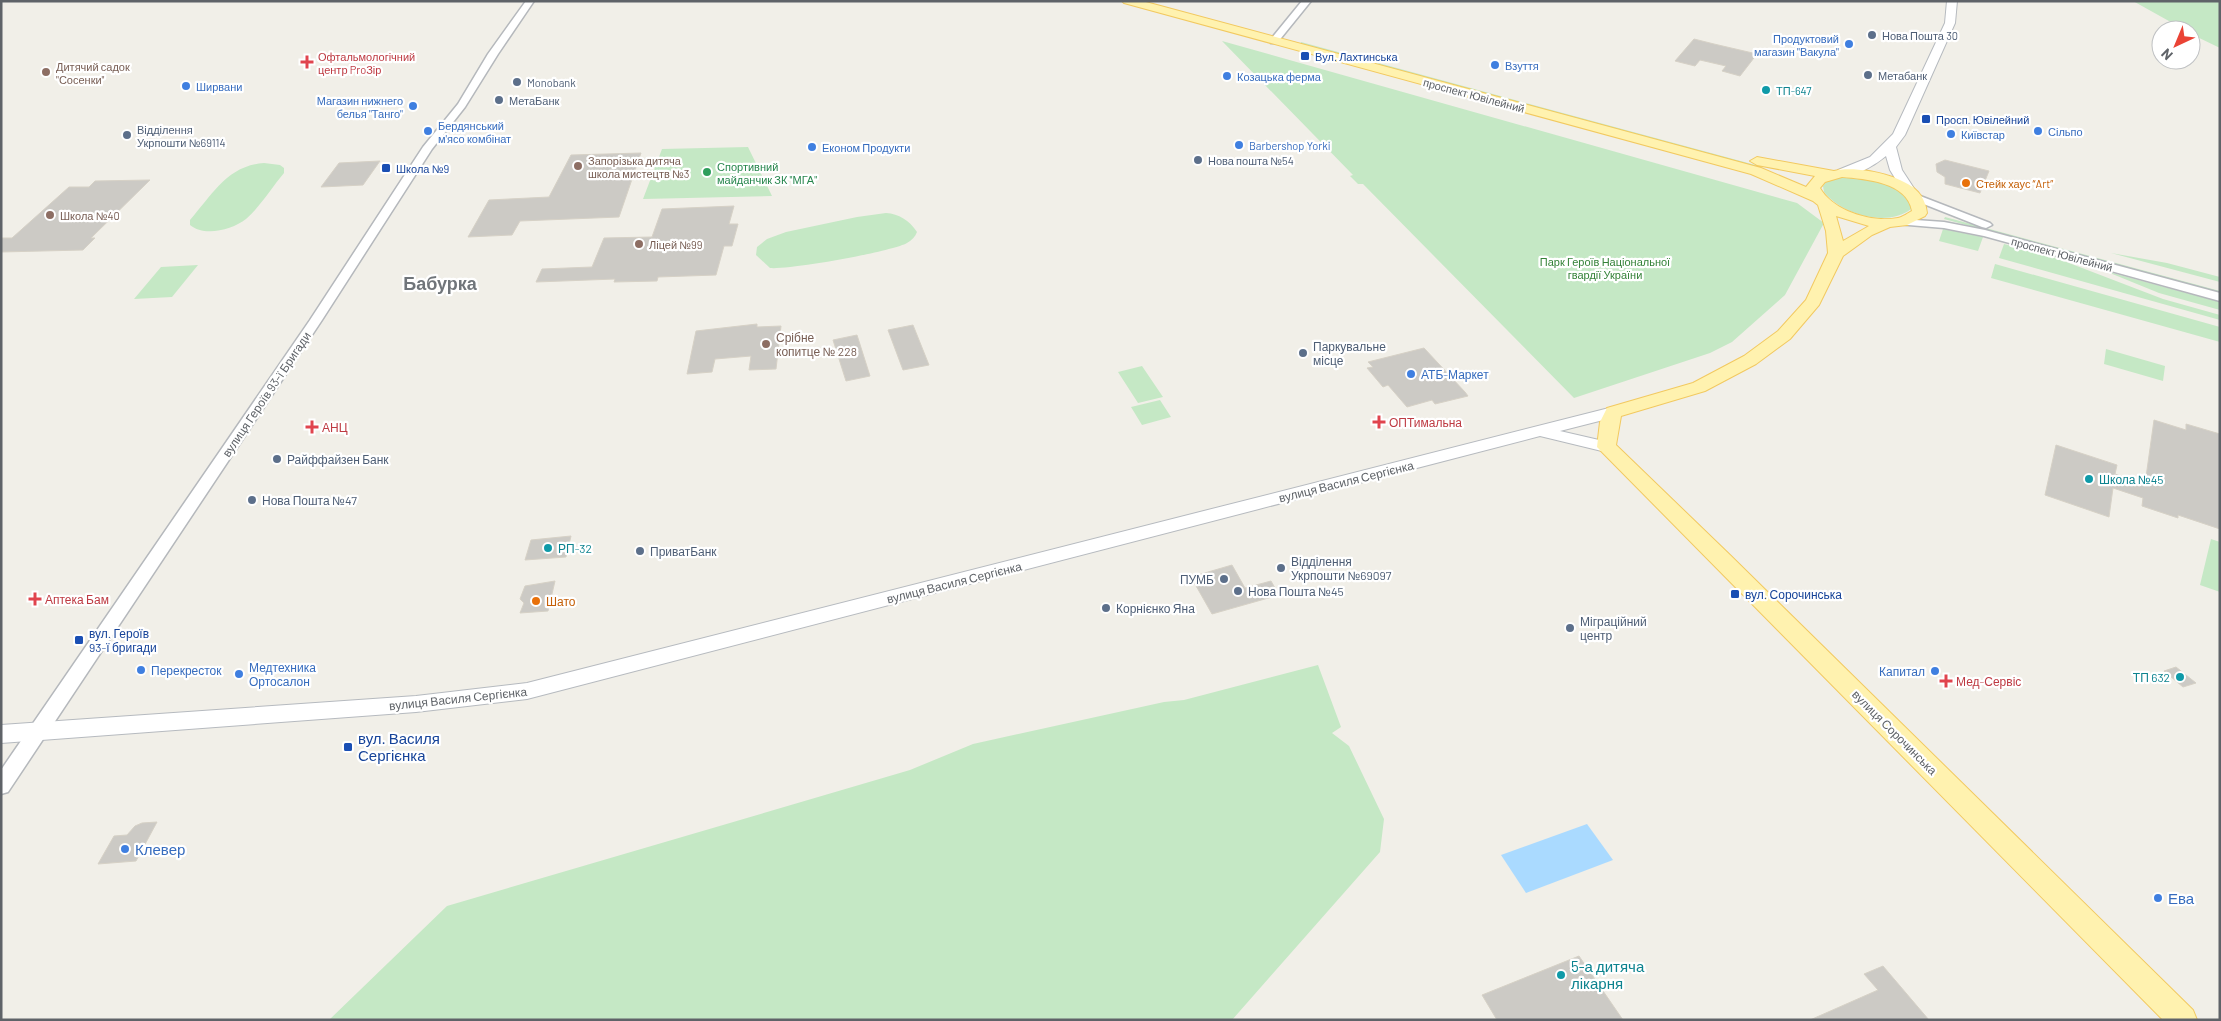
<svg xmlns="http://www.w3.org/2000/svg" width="2221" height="1021" font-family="Barlow,sans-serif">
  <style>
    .green { fill: #c5e8c5 }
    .water { fill: #aadaff }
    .building { fill: #cccac5; stroke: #d6d1c6 }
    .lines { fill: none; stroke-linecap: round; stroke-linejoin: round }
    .tertiary-casing { stroke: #b5b8bc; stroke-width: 3 }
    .secondary-casing { stroke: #b6babf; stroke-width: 2 }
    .primary-casing { stroke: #f2c960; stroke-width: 2 }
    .tertiary { fill: #fff; fill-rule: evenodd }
    .secondary { fill: #fff; fill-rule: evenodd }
    .primary { fill: #fff2af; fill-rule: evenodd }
    .service-dot { fill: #5c6f8a; stroke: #fff; stroke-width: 2 }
    .shop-dot { fill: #3f7fe0; stroke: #fff; stroke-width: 2 }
    .transit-dot { fill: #1a4fb4; stroke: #fff; stroke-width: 2 }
    .health-dot { fill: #e0444e; stroke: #fff; stroke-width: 2 }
    .education-dot { fill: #8d6e63; stroke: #fff; stroke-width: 2 }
    .culture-dot { fill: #0f9aa8; stroke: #fff; stroke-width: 2 }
    .leisure-dot { fill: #2e9e5b; stroke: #fff; stroke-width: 2 }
    .food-dot { fill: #e8710a; stroke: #fff; stroke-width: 2 }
    .labels { text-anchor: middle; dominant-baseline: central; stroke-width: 4.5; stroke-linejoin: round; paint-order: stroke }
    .far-service-label { font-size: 11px; fill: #4e5e75; stroke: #fff; text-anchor: start }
    .far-shop-label { font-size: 11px; fill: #366cbe; stroke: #fff; text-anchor: start }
    .far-health-label { font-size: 11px; fill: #be3a42; stroke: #fff; text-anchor: start }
    .far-transit-label { font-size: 11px; fill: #164399; stroke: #fff; text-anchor: start }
    .far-education-label { font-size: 11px; fill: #785e54; stroke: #fff; text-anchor: start }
    .far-culture-label { font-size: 11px; fill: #0d838f; stroke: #fff; text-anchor: start }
    .far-street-label { font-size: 11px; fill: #5f6368; stroke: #fff }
    .far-leisure-label { font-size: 11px; fill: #27864d; stroke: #fff; text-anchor: start }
    .far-food-label { font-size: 11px; fill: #c56008; stroke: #fff; text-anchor: start }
    .far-park-label { font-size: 11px; fill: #348238; stroke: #fff }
    .education-label { font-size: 12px; fill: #785e54; stroke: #fff; text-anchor: start }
    .service-label { font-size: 12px; fill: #4e5e75; stroke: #fff; text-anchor: start }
    .shop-label { font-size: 12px; fill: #366cbe; stroke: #fff; text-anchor: start }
    .street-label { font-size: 12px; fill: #5f6368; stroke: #fff }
    .health-label { font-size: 12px; fill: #be3a42; stroke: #fff; text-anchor: start }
    .culture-label { font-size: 12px; fill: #0d838f; stroke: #fff; text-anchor: start }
    .transit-label { font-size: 12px; fill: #164399; stroke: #fff; text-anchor: start }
    .food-label { font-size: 12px; fill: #c56008; stroke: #fff; text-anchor: start }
    .near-transit-label { font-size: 15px; fill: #164399; stroke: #fff; text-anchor: start }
    .near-shop-label { font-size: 15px; fill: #366cbe; stroke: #fff; text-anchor: start }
    .near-culture-label { font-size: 15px; fill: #0d838f; stroke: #fff; text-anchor: start }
    .district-label { font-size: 18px; font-weight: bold; fill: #70757a; stroke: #fff }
  </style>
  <rect width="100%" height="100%" fill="#f1efe8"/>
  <!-- green -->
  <path class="green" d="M2133,1H2220V48L2191,34V30H2185Z
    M1222,41L1797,203L1824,223L1785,295L1732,342L1710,353L1574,398L1363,184H1358L1350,176L1353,175Z
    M1301,42L1759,166L1758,168L1300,45Z
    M748,147L772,196L643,199L662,149Z
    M264,163L280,165L284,168V173C272,187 260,207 246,219C232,230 204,237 190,225V220C213,194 227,166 264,163Z
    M1847,176C1874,179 1893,182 1912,203L1911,209C1887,228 1841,214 1824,192L1823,186L1827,181Z
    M886,213C899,214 909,220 917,232C915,237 912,240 907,243C891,252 788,270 770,268L756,255L757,247L767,239L786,232L857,217Z
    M1945,217L2220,291V294L1944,219Z
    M1943,229L1983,237L1978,251L1939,241Z
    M2004,244L2056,258L2163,299L2220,315V320L1999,258Z
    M2111,253L2167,263L2220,277V282Z
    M1995,264L2220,327V342L1991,278Z
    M198,265L172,297L134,299L161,267Z
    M2105,271L2220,302V310L2159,293Z
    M2106,349L2165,366L2163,381L2104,364Z
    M1142,366L1163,397L1138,403L1118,372Z
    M1160,400L1171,417L1142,425L1131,407Z
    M2211,539L2220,542V592L2200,585Z
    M1318,665L1341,727L1332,733L1349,746L1384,819L1380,852L1232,1020H329L447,906L910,770L973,744L1164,702L1184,700Z"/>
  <!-- water -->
  <path class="water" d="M1587,824L1613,860L1526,893L1501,855Z"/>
  <!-- building -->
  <path class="building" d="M1694,39L1714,44L1757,54L1740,76L1722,71L1726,66L1700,60L1695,66L1675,61Z
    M641,153L619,217L520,221L512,235L468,237L489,200L549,197L571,155Z
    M1945,160L1989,171L1980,193L1945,184V177L1937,172L1936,164Z
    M380,161L363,185L321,187L339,163Z
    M150,180L91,238H95L83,250L1,252V238H12L69,187H89L95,181Z
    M734,206L729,224H738L732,246H724L716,275L658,277L657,281L614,282L615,279L536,282L542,269L592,267L604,238L652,237L662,209Z
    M757,324V327L781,326L776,369L749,370L751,356L715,359L712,372L687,374L696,331Z
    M913,325L929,365L903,370L888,330Z
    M857,335L870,376L846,381L833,340Z
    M1424,348L1465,392L1468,396L1435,404L1432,400L1407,407L1388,385L1383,387L1367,368L1373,367L1368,362Z
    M2154,420L2186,430V424L2220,434V529L2178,515V518L2142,506L2143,498L2113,488L2109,517L2045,495L2056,445L2117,465L2115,474L2145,484Z
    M571,536L566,557L525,560L531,540Z
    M1232,565L1245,588L1271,581L1279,595L1212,614L1191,577Z
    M555,581L548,611L520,613L524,603L520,599L525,586Z
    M2176,667L2196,683L2183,687L2164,671Z
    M157,822L136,861L98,864L114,836L127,835L135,826L142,823Z
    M1579,956L1623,1020H1497L1482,995Z
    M1883,966L1929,1020H1810L1878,990L1864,974Z"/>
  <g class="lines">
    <defs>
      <path id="tertiary" d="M526,1H534L498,54L465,107L432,149L322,320L8,792L1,794V770L310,320L423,147L458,104L488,54Z
        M1302,1H1311L1277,43H1271V39Z
        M1915,194L1990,223L1992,225L1986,228L1982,227L1911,199L1909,197L1911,195Z
        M1901,219L1944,222L1985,230L2220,293V301L1984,236L1944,228L1897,224L1895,222L1897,220Z"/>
      <path id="secondary" d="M1947,1H1957L1955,23L1905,135L1896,147L1902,170L1917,193L1916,196H1906L1890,170L1886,156C1875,165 1853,179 1838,176L1836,173L1838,170L1870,157L1893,134L1945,23Z
        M1613,407L1619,408L1621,412L1619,416L1560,431L1612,443L1614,447L1612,451L1606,452L1540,436L527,699L416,712L1,743V725L416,696L527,683Z"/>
      <path id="primary" d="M1122,1H1142L1761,168L1806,187L1815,176L1757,165L1750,161L1757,157L1834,171C1855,165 1903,175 1918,192C1924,199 1926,205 1927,213L1925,216L1907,225L1890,227L1872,235L1843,256L1819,305L1790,339L1756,364L1705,391L1621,416L1616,445L1730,555L2193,1010L2197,1020H2163L1597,447L1600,422L1607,408L1693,383L1744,356L1778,331L1806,300L1828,253L1826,231L1818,205L1813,201L1751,174L1124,3ZM1842,177C1866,179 1907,182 1912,211C1908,213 1903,217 1898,218C1872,223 1833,211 1820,188L1825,182ZM1836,216L1869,226L1843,241Z"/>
    </defs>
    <!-- tertiary casing -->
    <use href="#tertiary" class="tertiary-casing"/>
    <!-- secondary casing -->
    <use href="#secondary" class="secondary-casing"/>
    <!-- primary casing -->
    <use href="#primary" class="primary-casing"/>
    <!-- tertiary -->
    <use href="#tertiary" class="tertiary"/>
    <!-- secondary -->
    <use href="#secondary" class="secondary"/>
    <!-- primary -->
    <use href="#primary" class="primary"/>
  </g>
  <!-- markers -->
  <g class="service-dot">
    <circle cx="1872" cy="35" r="5"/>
    <circle cx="1868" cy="75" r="5"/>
    <circle cx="517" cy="82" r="5"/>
    <circle cx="499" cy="100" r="5"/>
    <circle cx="127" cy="135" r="5"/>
    <circle cx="1198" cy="160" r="5"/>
    <circle cx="1303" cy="353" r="5"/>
    <circle cx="277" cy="459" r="5"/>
    <circle cx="252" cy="500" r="5"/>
    <circle cx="640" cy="551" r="5"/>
    <circle cx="1281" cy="568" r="5"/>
    <circle cx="1224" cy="579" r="5"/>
    <circle cx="1238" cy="591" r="5"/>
    <circle cx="1106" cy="608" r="5"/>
    <circle cx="1570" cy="628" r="5"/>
  </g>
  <g class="shop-dot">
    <circle cx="1849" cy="44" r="5"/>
    <circle cx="1495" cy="65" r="5"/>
    <circle cx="1227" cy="76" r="5"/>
    <circle cx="186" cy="86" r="5"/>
    <circle cx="413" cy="106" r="5"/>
    <circle cx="428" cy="131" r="5"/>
    <circle cx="2038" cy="131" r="5"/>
    <circle cx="1951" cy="134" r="5"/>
    <circle cx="1239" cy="145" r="5"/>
    <circle cx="812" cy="147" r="5"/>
    <circle cx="1411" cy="374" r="5"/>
    <circle cx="141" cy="670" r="5"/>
    <circle cx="1935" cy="671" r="5"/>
    <circle cx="239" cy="674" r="5"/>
    <circle cx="125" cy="849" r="5"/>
    <circle cx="2158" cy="898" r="5"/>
  </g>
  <g class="transit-dot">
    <rect x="1300" y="51" width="10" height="10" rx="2.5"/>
    <rect x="1921" y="114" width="10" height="10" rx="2.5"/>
    <rect x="381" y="163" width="10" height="10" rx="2.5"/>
    <rect x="1730" y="589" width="10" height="10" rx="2.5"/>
    <rect x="74" y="635" width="10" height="10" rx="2.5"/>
    <rect x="343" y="742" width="10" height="10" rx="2.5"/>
  </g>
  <g class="health-dot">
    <path d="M304.5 54.5h5v5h5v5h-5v5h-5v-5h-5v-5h5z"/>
    <path d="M1376.5 414.5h5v5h5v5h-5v5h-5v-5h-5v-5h5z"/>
    <path d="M309.5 419.5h5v5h5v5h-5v5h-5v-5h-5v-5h5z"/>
    <path d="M32.5 591.5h5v5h5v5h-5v5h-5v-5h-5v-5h5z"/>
    <path d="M1943.5 673.5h5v5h5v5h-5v5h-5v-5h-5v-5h5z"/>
  </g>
  <g class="education-dot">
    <circle cx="46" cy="72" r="5"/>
    <circle cx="578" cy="166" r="5"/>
    <circle cx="50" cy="215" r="5"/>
    <circle cx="639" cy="244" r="5"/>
    <circle cx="766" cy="344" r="5"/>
  </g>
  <g class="culture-dot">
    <circle cx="1766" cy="90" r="5"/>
    <circle cx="2089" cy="479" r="5"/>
    <circle cx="548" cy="548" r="5"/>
    <circle cx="2180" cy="677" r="5"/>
    <circle cx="1561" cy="975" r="5"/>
  </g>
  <circle class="leisure-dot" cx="707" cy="172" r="5"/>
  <g class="food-dot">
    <circle cx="1966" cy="183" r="5"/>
    <circle cx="536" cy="601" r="5"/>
  </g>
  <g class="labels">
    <!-- far-service labels -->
    <g class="far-service-label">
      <text x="1882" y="35">Нова Пошта 30</text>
      <text x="1878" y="75">Метабанк</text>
      <text x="527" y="82">Monobank</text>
      <text x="509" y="100">МетаБанк</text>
      <text x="137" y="129">Відділення<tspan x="137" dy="13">Укрпошти №69114</tspan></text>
      <text x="1208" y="160">Нова пошта №54</text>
    </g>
    <!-- far-shop labels -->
    <g class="far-shop-label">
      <text x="1839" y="38" text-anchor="end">Продуктовий<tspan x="1839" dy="13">магазин "Вакула"</tspan></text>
      <text x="1505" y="65">Взуття</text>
      <text x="1237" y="76">Козацька ферма</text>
      <text x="196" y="86">Ширвани</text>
      <text x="403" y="100" text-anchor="end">Магазин нижнего<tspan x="403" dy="13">белья "Танго"</tspan></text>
      <text x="438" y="125">Бердянський<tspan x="438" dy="13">м'ясо комбінат</tspan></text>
      <text x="2048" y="131">Сільпо</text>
      <text x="1961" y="134">Київстар</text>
      <text x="1249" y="145">Barbershop Yorki</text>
      <text x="822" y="147">Економ Продукти</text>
    </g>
    <!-- far-health labels -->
    <g class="far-health-label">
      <text x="318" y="56">Офтальмологічний<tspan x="318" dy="13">центр ProЗір</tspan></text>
    </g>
    <!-- far-transit labels -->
    <g class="far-transit-label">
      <text x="1315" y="56">Вул. Лахтинська</text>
      <text x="1936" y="119">Просп. Ювілейний</text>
      <text x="396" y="168">Школа №9</text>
    </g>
    <!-- far-education labels -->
    <g class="far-education-label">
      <text x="56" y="66">Дитячий садок<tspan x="56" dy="13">"Сосенки"</tspan></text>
      <text x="588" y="160">Запорізька дитяча<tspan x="588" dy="13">школа мистецтв №3</tspan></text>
      <text x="60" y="215">Школа №40</text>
      <text x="649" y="244">Ліцей №99</text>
    </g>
    <!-- far-culture labels -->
    <g class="far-culture-label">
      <text x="1776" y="90">ТП-647</text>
    </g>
    <!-- far-street labels -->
    <g class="far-street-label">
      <text transform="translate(1474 95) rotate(15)">проспект Ювілейний</text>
      <text transform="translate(2062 254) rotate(15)">проспект Ювілейний</text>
    </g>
    <!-- far-leisure labels -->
    <g class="far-leisure-label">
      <text x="717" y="166">Спортивний<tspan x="717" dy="13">майданчик ЗК "МГА"</tspan></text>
    </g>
    <!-- far-food labels -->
    <g class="far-food-label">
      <text x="1976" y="183">Стейк хаус “Art”</text>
    </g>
    <!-- far-park labels -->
    <g class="far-park-label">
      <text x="1605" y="261">Парк Героїв Національної<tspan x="1605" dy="13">гвардії України</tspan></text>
    </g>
    <!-- education labels -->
    <g class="education-label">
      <text x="776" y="337">Срібне<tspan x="776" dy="14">копитце № 228</tspan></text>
    </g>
    <!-- service labels -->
    <g class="service-label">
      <text x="1313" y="346">Паркувальне<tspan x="1313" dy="14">місце</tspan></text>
      <text x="287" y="459">Райффайзен Банк</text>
      <text x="262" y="500">Нова Пошта №47</text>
      <text x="650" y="551">ПриватБанк</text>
      <text x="1291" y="561">Відділення<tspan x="1291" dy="14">Укрпошти №69097</tspan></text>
      <text x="1214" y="579" text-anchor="end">ПУМБ</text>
      <text x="1248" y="591">Нова Пошта №45</text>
      <text x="1116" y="608">Корнієнко Яна</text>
      <text x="1580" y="621">Міграційний<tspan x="1580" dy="14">центр</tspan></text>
    </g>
    <!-- shop labels -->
    <g class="shop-label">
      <text x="1421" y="374">АТБ-Маркет</text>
      <text x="249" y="667">Медтехника<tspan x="249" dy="14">Ортосалон</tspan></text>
      <text x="151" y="670">Перекресток</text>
      <text x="1925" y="671" text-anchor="end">Капитал</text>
    </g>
    <!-- street labels -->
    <g class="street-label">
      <text transform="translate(266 394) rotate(-56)">вулиця Героїв 93-ї Бригади</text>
      <text transform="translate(1346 481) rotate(-14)">вулиця Василя Сергієнка</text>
      <text transform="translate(954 582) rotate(-14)">вулиця Василя Сергієнка</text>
      <text transform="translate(458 698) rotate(-6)">вулиця Василя Сергієнка</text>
      <text transform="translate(1895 732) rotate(45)">вулиця Сорочинська</text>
    </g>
    <!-- health labels -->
    <g class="health-label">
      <text x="1389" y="422">ОПТимальна</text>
      <text x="322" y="427">АНЦ</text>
      <text x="45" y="599">Аптека Бам</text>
      <text x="1956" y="681">Мед-Сервіс</text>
    </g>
    <!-- culture labels -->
    <g class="culture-label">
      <text x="2099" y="479">Школа №45</text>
      <text x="558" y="548">РП-32</text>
      <text x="2170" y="677" text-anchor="end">ТП 632</text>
    </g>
    <!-- transit labels -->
    <g class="transit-label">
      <text x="1745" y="594">вул. Сорочинська</text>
      <text x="89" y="633">вул. Героїв<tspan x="89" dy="14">93-ї бригади</tspan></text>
    </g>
    <!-- food labels -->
    <g class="food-label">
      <text x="546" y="601">Шато</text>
    </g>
    <!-- near-transit labels -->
    <g class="near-transit-label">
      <text x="358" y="738">вул. Василя<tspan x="358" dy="17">Сергієнка</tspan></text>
    </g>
    <!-- near-shop labels -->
    <g class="near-shop-label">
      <text x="135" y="849">Клевер</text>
      <text x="2168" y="898">Ева</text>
    </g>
    <!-- near-culture labels -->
    <g class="near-culture-label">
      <text x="1571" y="966">5-а дитяча<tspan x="1571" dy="17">лікарня</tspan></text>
    </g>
    <!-- district labels -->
    <g class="district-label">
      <text x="440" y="283">Бабурка</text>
    </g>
  </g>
  <!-- border -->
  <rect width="2221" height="1021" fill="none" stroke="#5f6368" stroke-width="5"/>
  <!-- north arrow -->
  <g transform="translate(2176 45) rotate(224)"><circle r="24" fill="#ffffff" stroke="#bfc1c3"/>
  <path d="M0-4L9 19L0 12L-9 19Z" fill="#ea4335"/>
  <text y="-8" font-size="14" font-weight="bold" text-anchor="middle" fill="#5f6368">N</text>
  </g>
</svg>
